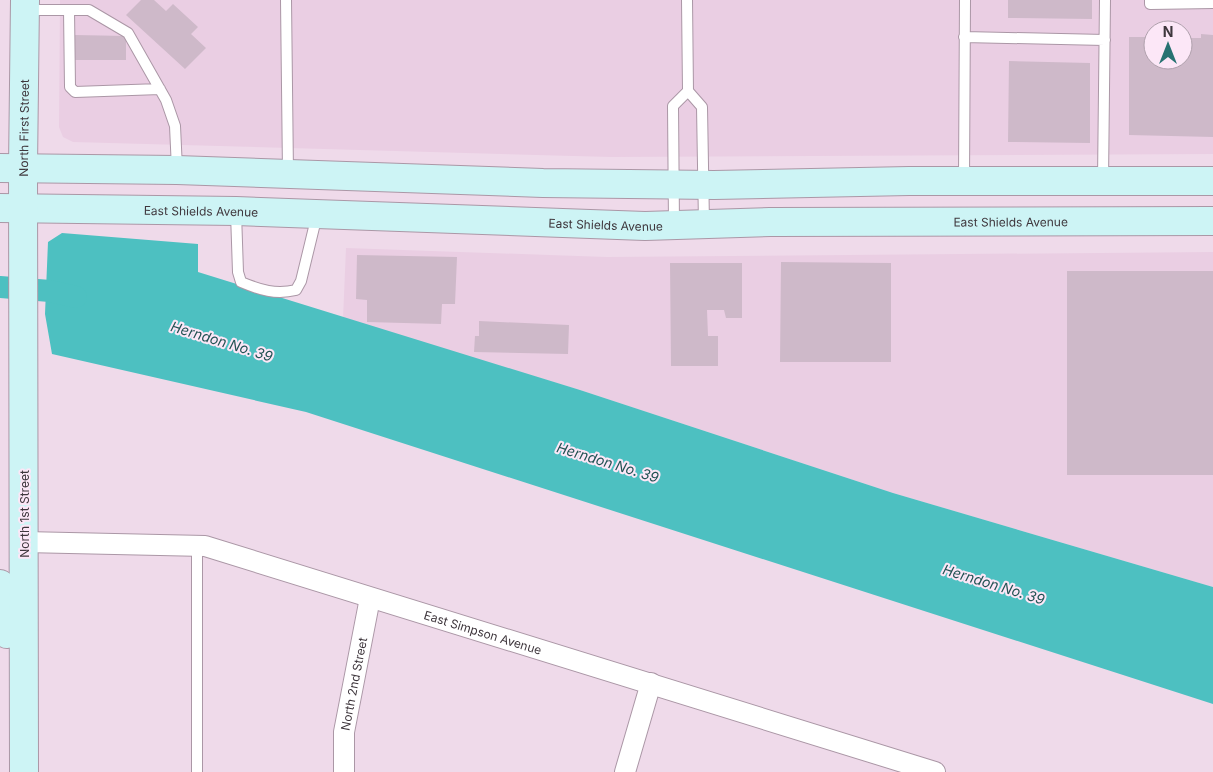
<svg xmlns="http://www.w3.org/2000/svg" width="1213" height="772" font-family="Inter,sans-serif">
  <style>
    .built { fill: #eacee3; fill-rule: evenodd }
    .water { fill: #4dc0c1 }
    .lines { fill: none; stroke-linecap: round; stroke-linejoin: round }
    .canal { stroke: #4dc0c1; stroke-width: 22 }
    .building { fill: #ceb9c9 }
    .lane-casing { stroke: #ab97a6; stroke-width: 12 }
    .street-casing { stroke: #ab97a6; stroke-width: 22 }
    .secondary-casing { stroke: #ab97a6; stroke-width: 30 }
    .lane { stroke: #fff; stroke-width: 10 }
    .street { stroke: #fff; stroke-width: 20 }
    .secondary { stroke: #cdf4f5; stroke-width: 28 }
    .labels { text-anchor: middle; dominant-baseline: central; stroke-width: 4; stroke-linejoin: round; paint-order: stroke }
    .street-label { font-size: 12px; fill: #3f373d; stroke: #fce7f7 }
    .water-label { font-size: 14px; font-style: italic; fill: #215253; stroke: #fce7f7 }
  </style>
  <rect width="100%" height="100%" fill="#efdaea"/>
  <!-- built -->
  <path class="built" d="M60,0H1213V154L611,157L73,142L63,137L59,127ZM1153,30H1183V60H1153Z
    M346,248L607,257L1213,252V587L893,493L580,390L343,319Z"/>
  <!-- water -->
  <path class="water" d="M62,233L198,244V272L580,390L893,493L1213,587V704L306,412L52,354L45,314L48,242Z"/>
  <g class="lines">
    <!-- canal -->
    <path class="canal" d="M0,287L50,291L76,297"/>
  </g>
  <!-- building -->
  <path class="building" d="M141,0H154L166,11L173,4L198,27L191,34L206,48L185,69L126,15Z
    M1008,0H1092V19L1008,18Z
    M1201,34L1213,35V137L1129,135V37H1153V60H1183V38H1201Z
    M75,35L126,36V60H74Z
    M1009,61L1090,63V143L1008,142Z
    M357,255L457,257L455,304H442L441,324L367,322V300L356,299Z
    M781,262L891,263V362H780Z
    M670,263H742V318H726L724,310H707L708,336H718V366H671Z
    M1067,271H1213V475H1067Z
    M479,321L569,325L568,354L474,352L475,336H479Z"/>
  <g class="lines">
    <defs>
      <path id="lane" d="M286,0L288,173
        M687,0L688,91
        M1150,0V4L1213,3
        M26,10H89L128,33L166,100L175,126L177,169
        M69,10L70,87L75,92L160,89
        M964,37L1105,40
        M964,180L965,0
        M1103,180L1105,0
        M236,213L238,272L241,282C260,290 276,295 296,290L301,281L317,215
        M674,225L673,106L688,91L702,107L704,224
        M197,772V546"/>
      <g id="street">
        <path id="s1" d="M24,542L205,546L935,772"/>
        <path id="s2" d="M344,772V732L370,598"/>
        <path d="M625,772L651,683"/>
      </g>
      <g id="secondary">
        <path d="M0,168L177,170L543,183L714,185L909,181H1213"/>
        <path id="s3" d="M0,208L236,211L645,226L770,222L1213,221"/>
        <path d="M0,584L6,606L7,634"/>
        <path id="s4" d="M24,772L23,168L25,0"/>
      </g>
    </defs>
    <!-- lane casing -->
    <use href="#lane" class="lane-casing"/>
    <!-- street casing -->
    <use href="#street" class="street-casing"/>
    <!-- secondary casing -->
    <use href="#secondary" class="secondary-casing"/>
    <!-- lane -->
    <use href="#lane" class="lane"/>
    <!-- street -->
    <use href="#street" class="street"/>
    <!-- secondary -->
    <use href="#secondary" class="secondary"/>
  </g>
  <g class="labels">
    <!-- street labels -->
    <g class="street-label">
      <text stroke="none"><textPath href="#s4" startOffset="644">North First Street</textPath></text>
      <text stroke="none"><textPath href="#s3" startOffset="201">East Shields Avenue</textPath></text>
      <text stroke="none"><textPath href="#s3" startOffset="1011">East Shields Avenue</textPath></text>
      <text stroke="none"><textPath href="#s3" startOffset="606">East Shields Avenue</textPath></text>
      <text transform="translate(24 514) rotate(-90)">North 1st Street</text>
      <text stroke="none"><textPath href="#s1" startOffset="472">East Simpson Avenue</textPath></text>
      <text stroke="none"><textPath href="#s2" startOffset="89">North 2nd Street</textPath></text>
    </g>
    <!-- water labels -->
    <g class="water-label">
      <text transform="translate(222 341) rotate(17)">Herndon No. 39</text>
      <text transform="translate(608 462) rotate(17)">Herndon No. 39</text>
      <text transform="translate(994 584) rotate(17)">Herndon No. 39</text>
    </g>
  </g>
  <!-- north arrow -->
  <g transform="translate(1168 45)"><circle r="24" fill="#fce7f7" stroke="#b0a1ad"/>
  <path d="M0-4L9 19L0 12L-9 19Z" fill="#277272"/>
  <text y="-8" font-size="14" font-weight="bold" text-anchor="middle" fill="#3f373d">N</text>
  </g>
</svg>
